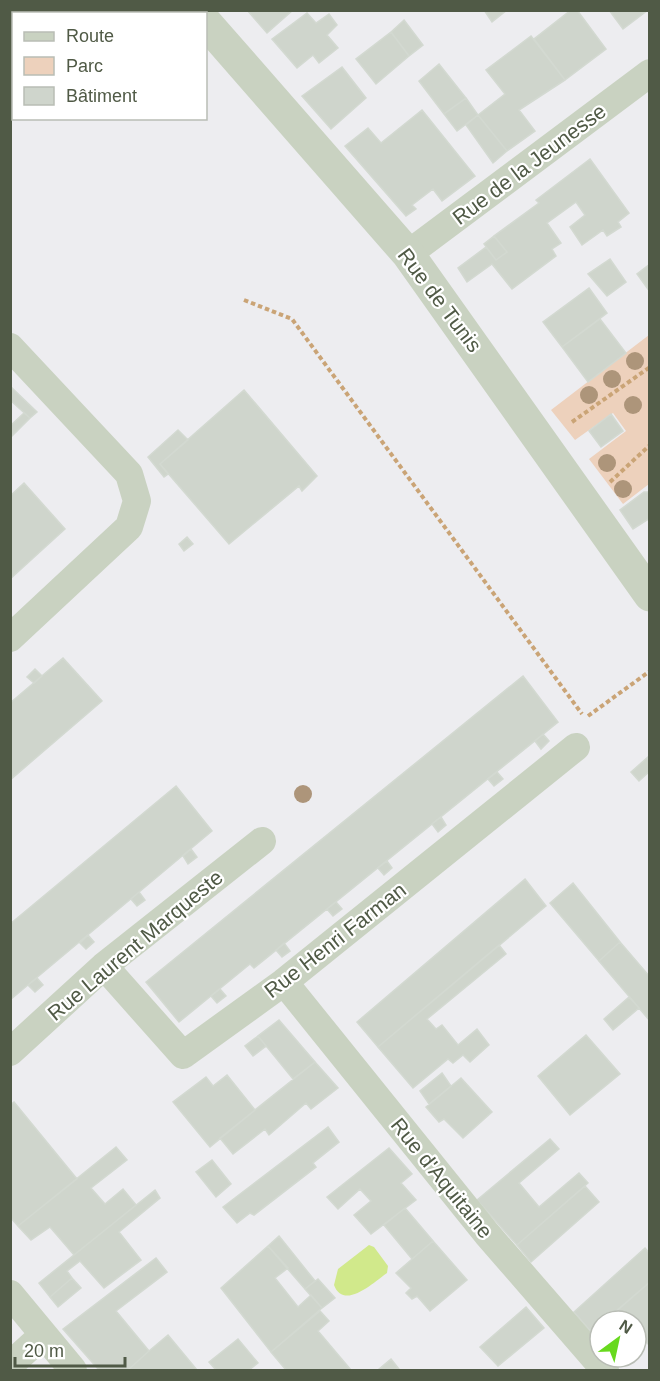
<svg xmlns="http://www.w3.org/2000/svg" width="660" height="1381" font-family="Arial,sans-serif">
  <style>
    .green { fill: #edd1bc }
    .water { fill: #d1e98b }
    .building { fill: #cfd5cc; stroke: #d3d9d1; stroke-width: 1.5 }
    .lines { fill: none; stroke-linecap: round; stroke-linejoin: round }
    .path { stroke: #caa476; stroke-width: 4; stroke-dasharray: 4.5 3; stroke-linecap: butt }
    .minor { stroke: #c9d2c1; stroke-width: 28 }
    .tertiary { stroke: #c9d2c1; stroke-width: 33 }
    .tree { fill: #ad957a }
    .labels { text-anchor: middle; dominant-baseline: central; stroke-width: 4.5; stroke-linejoin: round; paint-order: stroke }
    .street-label { font-size: 21px; fill: #505a46; stroke: #fff }
  </style>
  <rect width="100%" height="100%" fill="#ededf0"/>
  <!-- green -->
  <path class="green" d="M649,335V484L623,504L589,459L626,431L613,413L575,440L551,410Z"/>
  <!-- water -->
  <path class="water" d="M369,1245L374,1247L388,1266L387,1273C374,1282 344,1311 334,1285L338,1269Z"/>
  <!-- building -->
  <path class="building" d="M247,10H293L267,33Z
    M484,10H507L492,22Z
    M571,10H577L606,49L565,80L534,39Z
    M609,10H648L623,29Z
    M307,13L316,23L329,14L337,25L327,35L338,48L319,63L313,55L297,68L272,39Z
    M404,20L423,45L409,56L391,32Z
    M391,32L409,56L376,84L356,59Z
    M531,36L565,80L519,110L535,131L507,151L478,115L505,94L486,70Z
    M439,64L466,98L444,114L419,81Z
    M342,67L366,98L331,129L302,96Z
    M466,98L478,115L457,131L444,114Z
    M422,110L475,176L442,201L433,189L412,205L416,209L406,216L345,146L368,128L381,143Z
    M478,115L507,151L493,163L466,125Z
    M590,159L629,213L618,222L621,227L607,236L603,230L582,245L570,227L585,215L576,202L547,223L561,243L552,249L556,256L512,289L492,264L467,282L458,268L486,247L496,260L507,252L494,236L539,203L536,200Z
    M494,236L507,252L496,260L484,244Z
    M610,259L626,282L607,296L588,274Z
    M650,264V292L637,274Z
    M589,288L607,313L562,347L543,322Z
    M600,319L626,353L588,382L562,347Z
    M10,386L37,412L30,418L10,400Z
    M244,390L317,476L302,491L299,486L229,544L160,464Z
    M24,413L30,418L10,438V426Z
    M611,414L623,431L601,447L589,431Z
    M178,430L188,440L160,464L168,474L164,477L148,457Z
    M24,483L65,529L10,579V496Z
    M644,492H650V518L633,529L620,510Z
    M187,537L193,544L184,551L179,544Z
    M63,658L102,701L10,780V703Z
    M35,669L42,676L34,683L27,677Z
    M523,676L558,722L254,968L250,964L179,1022L146,982Z
    M543,734L549,741L541,749L535,741Z
    M648,757L650,771L639,781L631,772Z
    M497,772L503,779L494,786L488,779Z
    M176,786L212,831L10,1000V924Z
    M441,817L446,825L438,832L432,824Z
    M191,849L197,857L188,864L183,856Z
    M387,861L392,868L384,875L378,868Z
    M525,879L546,906L378,1047L357,1022Z
    M573,883L620,942L599,961L550,903Z
    M139,892L145,900L137,906L131,899Z
    M336,902L342,909L333,916L327,909Z
    M88,935L94,942L86,949L80,943Z
    M620,942L650,977V1021L599,961Z
    M284,943L290,951L282,957L276,950Z
    M499,945L506,954L427,1019L436,1029L442,1025L458,1045L477,1029L489,1045L470,1062L463,1055L453,1063L448,1059L413,1088L378,1047Z
    M37,978L43,985L35,992L28,985Z
    M220,989L226,996L217,1003L211,996Z
    M629,997L639,1008L613,1030L604,1019Z
    M279,1020L315,1062L293,1079L258,1036Z
    M586,1035L620,1074L570,1115L538,1076Z
    M258,1036L266,1046L253,1056L245,1046Z
    M315,1062L338,1088L311,1109L306,1103L269,1135L265,1129L233,1154L220,1138Z
    M442,1073L451,1086L429,1104L420,1091Z
    M227,1075L255,1110L210,1147L173,1102L206,1077L213,1086Z
    M461,1078L492,1112L463,1138L444,1119L439,1122L426,1107Z
    M14,1102L77,1179L18,1226L10,1217V1105Z
    M328,1127L339,1142L313,1163L316,1167L254,1215L250,1213L237,1223L223,1207Z
    M550,1139L559,1149L519,1183L539,1207L579,1173L588,1183L517,1245L477,1200Z
    M116,1147L127,1160L91,1188L105,1204L123,1189L136,1205L74,1255L50,1227L31,1240L18,1226Z
    M389,1148L412,1174L401,1183L416,1200L371,1234L354,1215L371,1201L360,1189L338,1209L327,1197Z
    M212,1160L231,1184L216,1197L196,1172Z
    M585,1186L599,1202L531,1262L517,1245Z
    M155,1190L160,1198L119,1232L141,1260L104,1288L80,1261L67,1271L72,1278L50,1297L39,1283Z
    M405,1208L433,1241L412,1259L384,1225Z
    M279,1236L315,1281L305,1289L268,1246Z
    M433,1241L467,1280L430,1311L417,1296L412,1299L406,1293L411,1288L396,1273Z
    M268,1246L288,1268L275,1278L298,1307L311,1295L322,1308L271,1352L221,1288Z
    M645,1248L650,1254V1282L605,1321H600V1325L592,1333L574,1312Z
    M156,1258L167,1272L116,1311L149,1351L128,1370H99L63,1329Z
    M72,1278L81,1288L58,1307L50,1297Z
    M318,1279L335,1298L322,1308L305,1289Z
    M650,1282V1346L636,1331V1321H616L613,1318L616,1316L614,1313Z
    M526,1307L544,1328L498,1366L480,1347Z
    M320,1311L329,1321L318,1331L351,1370H286L271,1352Z
    M168,1335L197,1370H128L149,1351Z
    M238,1339L258,1363L249,1370H216L209,1362Z
    M391,1359L399,1369L378,1370Z"/>
  <g class="lines">
    <!-- path -->
    <path class="path" d="M244,300L292,319L582,714
      M572,422L650,367
      M610,482L650,445
      M588,716L650,671"/>
    <!-- minor -->
    <path class="minor" d="M408,254L650,73
      M10,347L129,474L137,501L129,527L10,638
      M104,966L183,1055L284,982L576,747
      M284,982L487,1234L605,1370
      M10,1052L104,966L262,841
      M10,1294L73,1370
      M10,1365L43,1335"/>
    <!-- tertiary -->
    <path class="tertiary" d="M44,14L47,10
      M206,23L408,254L650,595
      M10,49L14,46"/>
  </g>
  <!-- trees -->
  <g class="tree">
    <circle cx="635" cy="361" r="9"/>
    <circle cx="612" cy="379" r="9"/>
    <circle cx="589" cy="395" r="9"/>
    <circle cx="633" cy="405" r="9"/>
    <circle cx="607" cy="463" r="9"/>
    <circle cx="623" cy="489" r="9"/>
    <circle cx="303" cy="794" r="9"/>
  </g>
  <g class="labels">
    <!-- street labels -->
    <g class="street-label">
      <text transform="translate(529 164) rotate(-37)">Rue de la Jeunesse</text>
      <text transform="translate(440 300) rotate(53)">Rue de Tunis</text>
      <text transform="translate(335 940) rotate(-38)">Rue Henri Farman</text>
      <text transform="translate(135 945) rotate(-40)">Rue Laurent Marqueste</text>
      <text transform="translate(442 1178) rotate(51)">Rue d'Aquitaine</text>
    </g>
  </g>
  <!-- border -->
  <rect width="660" height="1381" fill="none" stroke="#505a46" stroke-width="24"/>
  <!-- legend -->
  <rect x="12" y="12" width="195" height="108" fill="#ffffff" stroke="#b9bdb5" stroke-width="1.5"/>
  <rect x="24" y="32" width="30" height="9" fill="#c9d2c1" stroke="#b9bdb5" stroke-width="1.5"/>
  <text x="66" y="42" font-size="18" fill="#505a46">Route</text>
  <rect x="24" y="57" width="30" height="18" fill="#edd1bc" stroke="#b9bdb5" stroke-width="1.5"/>
  <text x="66" y="72" font-size="18" fill="#505a46">Parc</text>
  <rect x="24" y="87" width="30" height="18" fill="#cfd5cc" stroke="#b9bdb5" stroke-width="1.5"/>
  <text x="66" y="102" font-size="18" fill="#505a46">Bâtiment</text>
  <!-- north arrow -->
  <g transform="translate(618 1339) rotate(33)"><circle r="28" fill="#ffffff" stroke="#b9bdb5" stroke-width="1.5"/>
  <path d="M0-4.5L10 22L0 15L-10 22Z" fill="#68d91e"/>
  <text y="-9" font-size="16" font-weight="bold" text-anchor="middle" fill="#505a46">N</text>
  </g>
  <!-- scale -->
  <path d="M15 1357v9h110v-9" fill="none" stroke="#505a46" stroke-width="3"/>
  <text x="24" y="1357" font-size="18" fill="#505a46" stroke="#ffffff" stroke-width="4.5" paint-order="stroke">20 m</text>
</svg>
